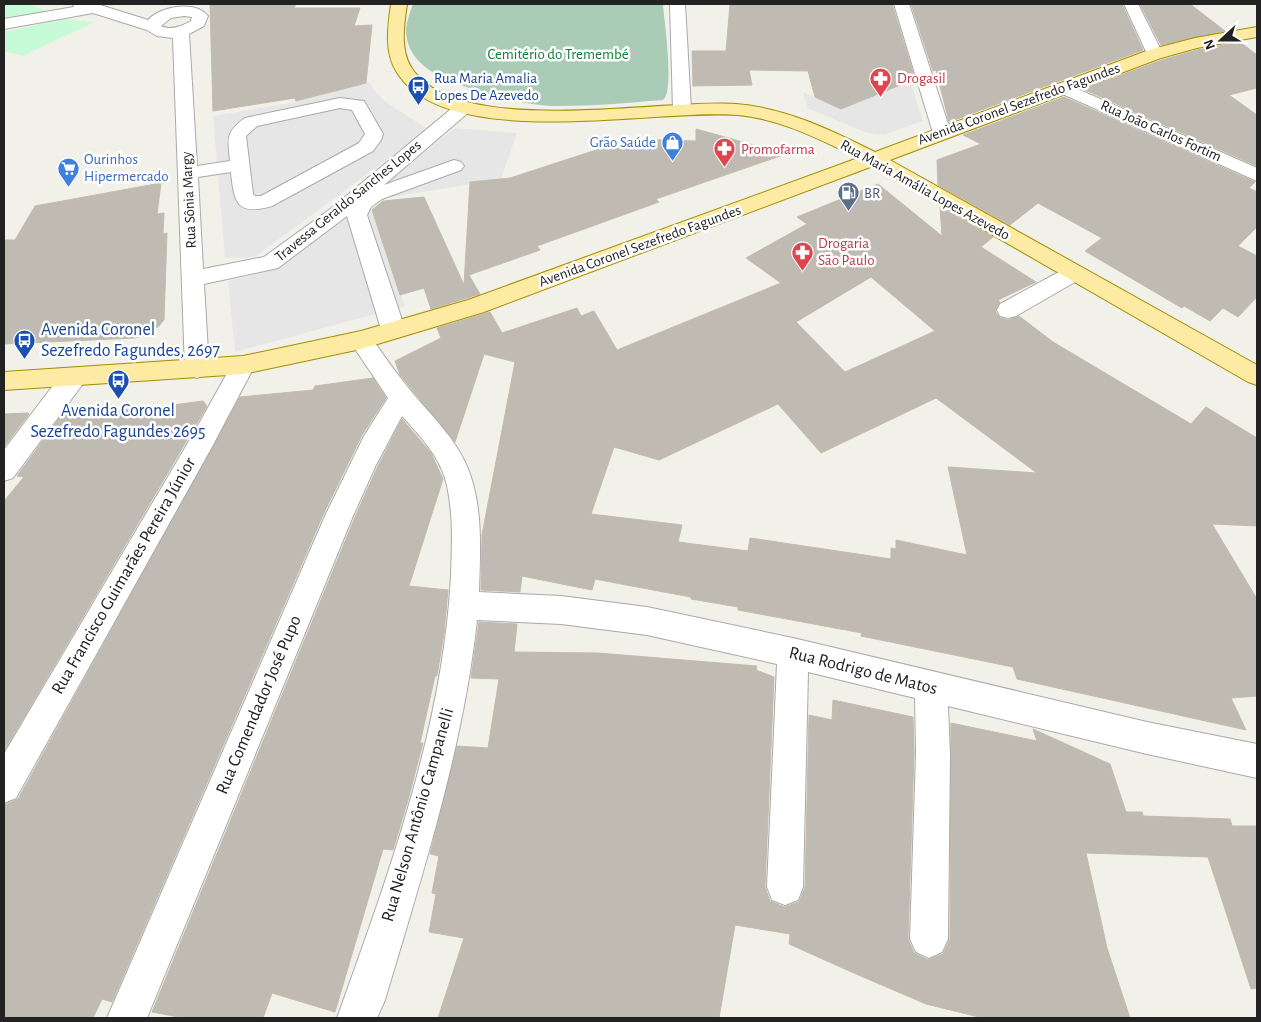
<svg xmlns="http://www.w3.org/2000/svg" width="1261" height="1022" font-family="'Alegreya Sans',sans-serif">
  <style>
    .cemetery { fill: #aacbb6 }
    .park { fill: #c7fad7 }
    .parking { fill: #e6e6e6 }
    .building { fill: #bfbab2; stroke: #c4bbab; fill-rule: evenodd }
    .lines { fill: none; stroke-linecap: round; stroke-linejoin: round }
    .minor-casing { stroke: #a9a9a9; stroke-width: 2 }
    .major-casing { stroke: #a08e00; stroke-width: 2 }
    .minor { fill: #fff; fill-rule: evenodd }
    .major { fill: #fdeaa3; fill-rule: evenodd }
    .labels { text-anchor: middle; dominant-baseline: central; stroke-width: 5; stroke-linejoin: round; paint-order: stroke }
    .far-park-label { font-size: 15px; fill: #0b8430; stroke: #fff }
    .far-transit-label { font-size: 15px; fill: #164399; stroke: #fff; text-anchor: start }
    .far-health-label { font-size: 15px; fill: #be3a42; stroke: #fff; text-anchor: start }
    .far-street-label { font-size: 15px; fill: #222; stroke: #fff }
    .far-shop-label { font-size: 15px; fill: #366cbe; stroke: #fff; text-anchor: end }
    .far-service-label { font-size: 15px; fill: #4e5e75; stroke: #fff; text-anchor: start }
    .transit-label { font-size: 18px; fill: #164399; stroke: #fff; text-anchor: start }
    .street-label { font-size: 18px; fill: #222; stroke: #fff }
  </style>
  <rect width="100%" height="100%" fill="#f2f1e9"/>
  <!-- cemetery -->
  <path class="cemetery" d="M413,4H663C664,20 675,91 663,100C628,103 592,106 557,106C531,106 507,99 483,92C453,83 406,70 406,29C407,21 410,12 413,4Z"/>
  <!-- park -->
  <path class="park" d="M4,4H30L46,11L4,18Z
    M65,19L94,22L23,56L4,51V32Z"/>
  <!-- parking -->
  <path class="parking" d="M907,71L923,121L883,135L867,133L807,108L803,92L841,109Z
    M369,82L378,95L390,105L428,129L255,257L225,258L213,116L296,102Z
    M455,128L517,133L501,179L368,201L405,306L235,352L228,281L277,269Z"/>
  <!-- building -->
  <path class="building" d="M210,4H296L294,8H360L354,26L372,25L366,83L296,101L295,98L213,111Z
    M730,4H892L915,79L841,109L815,97L808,71L749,70L752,85L693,86L692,51H726Z
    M911,4H1122L1143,50L949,122L936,70L933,71Z
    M1140,4H1190L1225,31L1161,45Z
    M1240,42L1257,55V88L1229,95L1257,115V166L1083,89L1162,60L1197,50Z
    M1064,97L1255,182L1249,188L1257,192V227L1238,246L1257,256V297L1238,317L1223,308L1210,321L1184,306L1182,308L1085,251L1102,238L1038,203L1010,225L938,185L937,160L981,144L963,135Z
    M696,129L786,154L656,199L659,202L537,246L540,250L469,275L480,294L431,309L424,288L400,295L372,210L383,201L424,197L464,285L470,182L510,178L630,139L696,141Z
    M161,183L157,214L164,213L163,234L167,233L164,320L159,326L144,336L135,338L4,344V240H15L35,206Z
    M878,184L942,236L940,207L993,237L981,247L1036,282L998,300L1000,302L995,311L1000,318L1008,320L1019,316L1053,342L1191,424L1206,407L1257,438V526L1212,524L1257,599V696L1231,698L1246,730L1017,679L1013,667L861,636L862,633L738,610V607L691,599V597L621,584L595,579L592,590L522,576L520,592L481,590L482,535L515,362L484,354L455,442L400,375L395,361L441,338L437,328L490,312L502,333L577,308L581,316L594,311L617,350L781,283L746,258L807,224L797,217ZM871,277L935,331L845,372L796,322ZM936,398L1037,473L948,467L967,555L896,540V549L891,548V559L750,538L748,551L678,542L682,525L591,514L614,447L659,460L778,404L821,453Z
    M373,378L386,398L362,435L323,515L112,1002L102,999L93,1018H4V805L18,799L240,397L313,390L315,386Z
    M203,401L207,406L193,430L4,751V501L24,477L17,476L60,417L65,415L73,412L142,409Z
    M28,413L29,414L4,447V414Z
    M402,419L431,453L443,479L409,586L448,590L444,633L437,676H435L420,743H423L408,800L393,850L383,849L335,1012L272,993L263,1018H184L152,1012L355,517L377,468Z
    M479,622L517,624L514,652L598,653L757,666L756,670L774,677L765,887L770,901L784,907L799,902L805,887L809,715L832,720L833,700L913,717L914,754L908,939L914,953L928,960L943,954L950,939L951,723L1037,741L1033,729L1110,764L1126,812H1142L1143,816L1230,819L1232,826H1257V988L1251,989L1208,857L1086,853L1107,948L1130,1018H983L926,1004L856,974L789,944L790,934L735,925L719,1018H438L464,938L429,932L436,894L432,893L439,856L430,854L457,746L488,748L499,679L471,678Z"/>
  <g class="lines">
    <defs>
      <path id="minor" d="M73,4H97L148,20C160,6 196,0 208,16L204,26L189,34L197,166L230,161C228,139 225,132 245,118L340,98L364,101L383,134L381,140L373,151L272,206C237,216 234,203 231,172L198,177L203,269L264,257L333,207L457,104L463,103L469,104L472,108L469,112L384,185L454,160L461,162L464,166L461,170L382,199L371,207L367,215L405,329L401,335L393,337L385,335L381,329L347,216L278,268L204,284L209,369L206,375L197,378L188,375L185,369L173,38L157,36L147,30L93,13L4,29V19L74,7ZM184,16L192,17L191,21C182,26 171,31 161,26L171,18ZM340,108L352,110L365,134L359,143L261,196H255L253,194L246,136L257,126Z
        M670,4H685L691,109L688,113L682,114L676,113L673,109Z
        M894,4H909L951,133L949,137L942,139L935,137L933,133Z
        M1124,4H1138L1163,54L1161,58H1149Z
        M1064,83L1257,168V181L1058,92L1055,88L1058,84Z
        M1074,266L1082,268L1085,273L1082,278L1016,316L1008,318L1000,316L997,310L1000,304L1066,268Z
        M361,331L369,334C382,353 395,372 410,390C433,418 460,442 471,477C483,514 480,554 479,592L561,596L647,607L793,638L1147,722L1257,744V778L1147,754L948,706L950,754L948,939L942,952L929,958L916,952L910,939L916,754L915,698L808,672L803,887L798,900L785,905L772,900L767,887L777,664L647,635L561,624L477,620C463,750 422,875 385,1000L377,1018H337C388,876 443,728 451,576C452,543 454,510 445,478C437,453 419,435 402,416L375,467L353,516L147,1018H107L325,516L364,436L388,398L349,340L353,334Z
        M243,356L251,359L255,365L213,445L16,798L4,803V754L195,431L235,359Z
        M73,369L82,371L85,378L82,385L13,478L4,481V450L64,371Z"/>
      <path id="major" d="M391,4H407C404,24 400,49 411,67C456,140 661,98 736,104C786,108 831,130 875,152L1149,50L1195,38L1257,27V37L1197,48L1161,58L890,160L1257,365V385L1248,382L873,166L484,312L361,349L243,374L4,390V372L243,356L361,331L468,300L858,158C819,139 781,119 738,115C655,108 445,154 396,71C384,51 388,26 391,4Z"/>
    </defs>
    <!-- minor casing -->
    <use href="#minor" class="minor-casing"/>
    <!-- major casing -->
    <use href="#major" class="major-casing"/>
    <!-- minor -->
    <use href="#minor" class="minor"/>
    <!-- major -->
    <use href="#major" class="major"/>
  </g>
  <!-- icons -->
  <defs>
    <symbol id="pharmacy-pin" viewBox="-11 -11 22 30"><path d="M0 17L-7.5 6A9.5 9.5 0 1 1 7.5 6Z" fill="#e0444e" stroke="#fff"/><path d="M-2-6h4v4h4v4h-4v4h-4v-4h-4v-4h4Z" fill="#fff"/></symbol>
    <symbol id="bus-pin" viewBox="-11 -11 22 30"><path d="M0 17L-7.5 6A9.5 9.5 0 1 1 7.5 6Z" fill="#1a4fb4" stroke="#fff"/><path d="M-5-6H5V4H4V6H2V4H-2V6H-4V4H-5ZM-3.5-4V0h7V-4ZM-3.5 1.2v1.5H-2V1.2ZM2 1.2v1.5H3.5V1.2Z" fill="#fff"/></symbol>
    <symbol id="shop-pin" viewBox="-11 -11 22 30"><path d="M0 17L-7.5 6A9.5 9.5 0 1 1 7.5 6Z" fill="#3f7fe0" stroke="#fff"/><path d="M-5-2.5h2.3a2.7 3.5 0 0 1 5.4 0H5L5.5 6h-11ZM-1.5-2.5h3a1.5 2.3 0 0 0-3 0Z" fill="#fff"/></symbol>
    <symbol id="supermarket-pin" viewBox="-11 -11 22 30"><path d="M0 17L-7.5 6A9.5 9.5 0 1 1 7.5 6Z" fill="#3f7fe0" stroke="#fff"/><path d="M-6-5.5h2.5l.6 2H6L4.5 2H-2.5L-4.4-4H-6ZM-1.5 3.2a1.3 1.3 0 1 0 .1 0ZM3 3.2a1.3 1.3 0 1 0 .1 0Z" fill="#fff"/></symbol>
    <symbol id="fuel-pin" viewBox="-11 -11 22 30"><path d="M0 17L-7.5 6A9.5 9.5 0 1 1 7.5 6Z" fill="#5c6f8a" stroke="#fff"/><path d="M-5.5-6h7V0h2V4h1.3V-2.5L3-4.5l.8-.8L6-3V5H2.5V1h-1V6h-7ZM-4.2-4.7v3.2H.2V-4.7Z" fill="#fff"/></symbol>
  </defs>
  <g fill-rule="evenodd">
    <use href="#pharmacy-pin" x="868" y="66" width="25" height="34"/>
    <use href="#bus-pin" x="406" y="74" width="25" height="34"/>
    <use href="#shop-pin" x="660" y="130" width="25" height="34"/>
    <use href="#pharmacy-pin" x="712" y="136" width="25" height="34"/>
    <use href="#supermarket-pin" x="56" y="156" width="25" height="34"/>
    <use href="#fuel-pin" x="836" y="180" width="25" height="34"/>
    <use href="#pharmacy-pin" x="790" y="240" width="25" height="34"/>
    <use href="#bus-pin" x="12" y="328" width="25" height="34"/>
    <use href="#bus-pin" x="106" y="368" width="25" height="34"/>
  </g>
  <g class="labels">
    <!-- far-park labels -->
    <g class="far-park-label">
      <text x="558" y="54">Cemitério do Tremembé</text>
    </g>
    <!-- far-transit labels -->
    <g class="far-transit-label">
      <text x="434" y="78">Rua Maria Amalia<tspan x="434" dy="17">Lopes De Azevedo</tspan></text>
    </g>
    <!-- far-health labels -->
    <g class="far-health-label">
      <text x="897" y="78">Drogasil</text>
      <text x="741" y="149">Promofarma</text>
      <text x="818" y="243">Drogaria<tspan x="818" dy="17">São Paulo</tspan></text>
    </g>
    <!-- far-street labels -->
    <g class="far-street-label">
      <text transform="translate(1019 104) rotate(-20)">Avenida Coronel Sezefredo Fagundes</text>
      <text transform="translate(1161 131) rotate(24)">Rua João Carlos Fortim</text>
      <text transform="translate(925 190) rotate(29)">Rua Maria Amália Lopes Azevedo</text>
      <text transform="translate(189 200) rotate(-93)">Rua Sônia Margy</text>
      <text transform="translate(348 201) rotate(-39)">Travessa Geraldo Sanches Lopes</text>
      <text transform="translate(640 246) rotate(-20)">Avenida Coronel Sezefredo Fagundes</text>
    </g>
    <!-- far-shop labels -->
    <g class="far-shop-label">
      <text x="656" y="142">Grão Saúde</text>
      <text x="84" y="159" text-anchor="start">Ourinhos<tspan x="84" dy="17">Hipermercado</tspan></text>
    </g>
    <!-- far-service labels -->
    <g class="far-service-label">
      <text x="864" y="193">BR</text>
    </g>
    <!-- transit labels -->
    <g class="transit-label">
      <text x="41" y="330">Avenida Coronel<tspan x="41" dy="21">Sezefredo Fagundes, 2697</tspan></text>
      <text x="118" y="411" text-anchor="middle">Avenida Coronel<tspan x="118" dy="21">Sezefredo Fagundes 2695</tspan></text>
    </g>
    <!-- street labels -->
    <g class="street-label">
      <text transform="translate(124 576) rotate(-60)">Rua Francisco Guimarães Pereira Júnior</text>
      <text transform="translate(863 671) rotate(14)">Rua Rodrigo de Matos</text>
      <text transform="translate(259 705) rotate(-67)">Rua Comendador José Pupo</text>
      <text transform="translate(418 815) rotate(-74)">Rua Nelson Antônio Campanelli</text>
    </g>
  </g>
  <!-- border -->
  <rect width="1261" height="1022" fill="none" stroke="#222222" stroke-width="10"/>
  <!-- north arrow -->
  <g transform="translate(1221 40) rotate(249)" stroke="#ffffff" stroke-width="4" paint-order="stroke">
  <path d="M0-4L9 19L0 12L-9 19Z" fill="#222222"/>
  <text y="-8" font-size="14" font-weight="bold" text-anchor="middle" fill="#222222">N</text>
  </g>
</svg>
